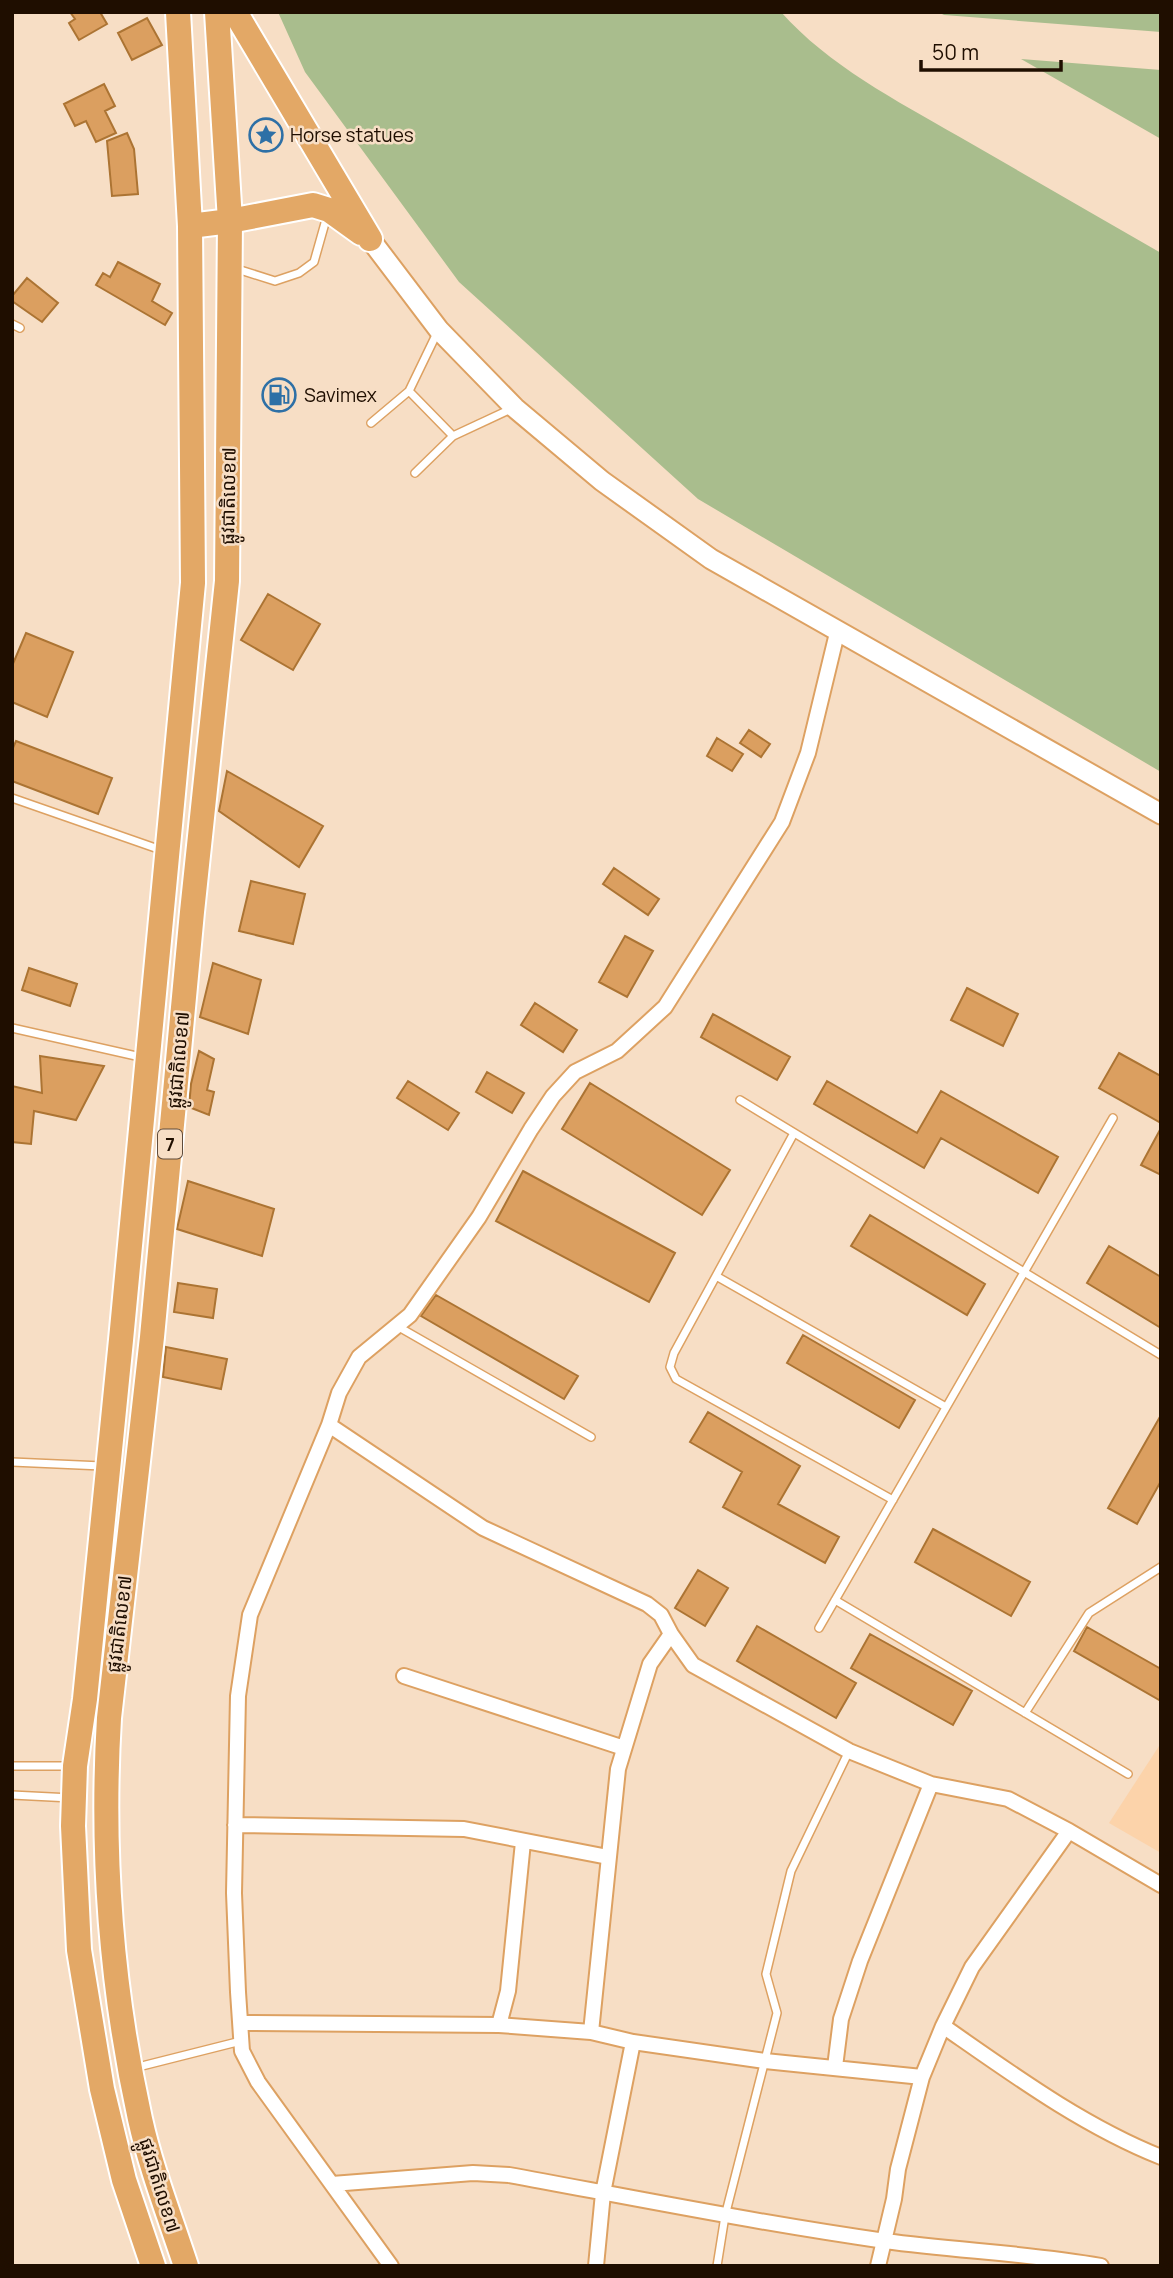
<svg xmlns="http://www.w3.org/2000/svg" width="1173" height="2278" font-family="Manrope,'Noto Sans Khmer',sans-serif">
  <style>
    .built { fill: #fcd3aa }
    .green { fill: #a9bd8d }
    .building { fill: #db9f60; stroke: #ac7433; stroke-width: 2 }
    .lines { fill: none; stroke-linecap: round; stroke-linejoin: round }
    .service-casing { stroke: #dda162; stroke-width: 10 }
    .minor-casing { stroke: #dda162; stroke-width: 18 }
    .tertiary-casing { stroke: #dda162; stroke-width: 23 }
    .trunk-casing { stroke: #fff; stroke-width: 28 }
    .service { stroke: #fff; stroke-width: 7 }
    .minor { stroke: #fff; stroke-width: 14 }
    .tertiary { stroke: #fff; stroke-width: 19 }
    .trunk { stroke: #e3a866; stroke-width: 24 }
    .labels { text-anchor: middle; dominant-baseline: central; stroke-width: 5; stroke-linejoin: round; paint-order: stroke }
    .shield { fill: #f7dec5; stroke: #604c3b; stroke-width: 2 }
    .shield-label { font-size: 18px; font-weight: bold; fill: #1f0e00 }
    .poi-label { font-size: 19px; fill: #1f0e00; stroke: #f7dec5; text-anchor: start }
    .street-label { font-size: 19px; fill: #1f0e00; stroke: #f7dec5 }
  </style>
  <rect width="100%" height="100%" fill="#f7dec5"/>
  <!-- built -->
  <path class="built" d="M1161,1743V1853L1109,1823Z"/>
  <!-- green -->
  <path class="green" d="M278,12H781C828,65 897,101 958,136C1026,175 1093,214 1161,253V772L698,499L459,282L305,72Z
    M938,12H1161V32L944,15Z
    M1021,59L1161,70V139Z"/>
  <!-- building -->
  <path class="building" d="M70,12H100L107,24L79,40L69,23L75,19Z
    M147,18L162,45L132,60L118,33Z
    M104,84L115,106L105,111L116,133L96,142L86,121L75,126L64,104Z
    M127,133L134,149L138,194L112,196L107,141Z
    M118,262L160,284L152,301L172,313L165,325L96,285L103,273L110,277Z
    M27,278L58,303L42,322L12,301V296Z
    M268,594L320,624L293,670L241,640Z
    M26,633L73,652L47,717L12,702V666Z
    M749,730L770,744L761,757L740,743Z
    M717,738L743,754L732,771L707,756Z
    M16,741L112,778L98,814L12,781V750Z
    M227,771L323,826L299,867L219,811Z
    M614,868L659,899L648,915L603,884Z
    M251,881L305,894L293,944L239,931Z
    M625,936L653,951L627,997L599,982Z
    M213,963L261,980L248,1034L200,1017Z
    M29,968L77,984L70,1006L22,990Z
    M967,988L1018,1014L1003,1046L951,1020Z
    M535,1003L577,1030L563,1052L521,1025Z
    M713,1014L790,1057L777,1080L701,1037Z
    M199,1051L214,1059L207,1090L214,1092L209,1115L189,1107L191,1084Z
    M1119,1053L1161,1076V1123L1099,1088Z
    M40,1056L104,1066L76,1120L34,1111L31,1144L12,1142V1086L42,1093Z
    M487,1072L524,1093L512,1113L476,1092Z
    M408,1081L459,1113L448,1130L397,1098Z
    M827,1081L917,1133L941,1091L1058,1157L1038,1193L941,1138L924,1168L814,1104Z
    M590,1083L730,1170L702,1215L562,1129Z
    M1161,1128V1175L1141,1165Z
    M523,1171L675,1253L649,1302L496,1221Z
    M188,1181L274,1209L262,1256L177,1229Z
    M870,1215L985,1284L967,1315L851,1246Z
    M1109,1246L1161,1277V1328L1087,1283Z
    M178,1283L217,1289L213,1318L174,1312Z
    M436,1295L578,1376L564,1399L421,1316Z
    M803,1335L915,1400L899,1428L787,1363Z
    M166,1347L227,1359L221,1389L163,1377Z
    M708,1412L800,1466L778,1504L839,1537L825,1563L723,1507L742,1472L690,1442Z
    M1161,1415V1481L1137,1524L1108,1508Z
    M933,1529L1030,1582L1011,1616L915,1562Z
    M698,1570L728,1588L705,1626L675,1608Z
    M757,1626L856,1683L836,1718L737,1661Z
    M1087,1627L1161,1669V1701L1074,1651Z
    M870,1634L972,1691L953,1725L851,1668Z"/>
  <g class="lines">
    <defs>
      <path id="service" d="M234,268L275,281L299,273L314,262L327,216
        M12,324L20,328
        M437,333L409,391L453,436L511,409
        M371,423L409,391
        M415,473L453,436
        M12,798L164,851
        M12,1028L145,1058
        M740,1100L1161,1355
        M794,1133L674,1353L670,1367L676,1379L893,1500
        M716,1276L946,1407
        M397,1326L591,1437
        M12,1462L102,1466
        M835,1600L1128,1774
        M819,1628L1113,1118
        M1025,1713L1089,1613L1161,1567
        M12,1766H71
        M12,1795L71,1798
        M134,2068L241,2041
        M717,2266L725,2216L777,2013L766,1974L791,1871L849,1751"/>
      <path id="minor" d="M329,1425L483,1528L647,1604L661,1615L671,1634L693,1665L849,1751L931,1784L1008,1799L1069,1831L1161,1885
        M404,1676L624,1748
        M235,1825L464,1829L608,1857
        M241,2023L499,2025L591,2032
        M499,2025L508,1991L523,1842
        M943,2026C1012,2074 1083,2126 1161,2157
        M633,2042L765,2061L922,2077
        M835,2067L841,2019L860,1961L931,1784
        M332,2184L473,2173L509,2175C634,2198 759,2223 885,2241C957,2251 1030,2253 1101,2266
        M391,2266L258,2082L242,2051L238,1992L234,1893L238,1696L250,1615L329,1425L339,1393L359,1357L410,1315L479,1217L531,1129L553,1096L575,1072L617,1051L665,1007L782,822L808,753L838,629
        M596,2266L603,2193L633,2042L591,2032L618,1769L650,1664L671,1634
        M878,2266L894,2199L898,2169L922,2077L943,2026L972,1967L1069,1831"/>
      <path id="tertiary" d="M370,239L439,330L515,408L602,481L711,559L1161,814"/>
      <path id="trunk" d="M235,12L370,239
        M190,226L230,221L313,205L329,210L361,233
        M153,2266L124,2180L102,2089L79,1950L73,1826L75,1766L85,1699L121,1340L193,583L190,226L178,12
        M186,2266C170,2217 151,2169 140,2119C111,1987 101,1852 109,1718L152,1337L192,912L227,581L230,221L217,12"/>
    </defs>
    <!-- service casing -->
    <use href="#service" class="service-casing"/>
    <!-- minor casing -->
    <use href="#minor" class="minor-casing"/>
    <!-- tertiary casing -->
    <use href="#tertiary" class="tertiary-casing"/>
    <!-- trunk casing -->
    <use href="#trunk" class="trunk-casing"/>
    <!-- service -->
    <use href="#service" class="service"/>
    <!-- minor -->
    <use href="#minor" class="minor"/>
    <!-- tertiary -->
    <use href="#tertiary" class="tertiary"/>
    <!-- trunk -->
    <use href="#trunk" class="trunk"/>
  </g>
  <!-- icons -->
  <defs>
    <symbol id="sight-ring" viewBox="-11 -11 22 22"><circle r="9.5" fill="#f7dec5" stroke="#2e70a6" stroke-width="1.5"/><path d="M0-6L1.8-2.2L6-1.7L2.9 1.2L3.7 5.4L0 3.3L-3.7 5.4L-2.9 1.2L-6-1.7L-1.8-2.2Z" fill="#2e70a6"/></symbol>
    <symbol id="fuel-ring" viewBox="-11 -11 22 22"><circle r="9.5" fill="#f7dec5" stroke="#2e70a6" stroke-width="1.5"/><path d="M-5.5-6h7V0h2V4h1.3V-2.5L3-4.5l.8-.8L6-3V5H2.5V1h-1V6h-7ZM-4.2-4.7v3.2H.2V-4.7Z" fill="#2e70a6"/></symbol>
  </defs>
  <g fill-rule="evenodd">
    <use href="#sight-ring" x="247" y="116" width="38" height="38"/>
    <use href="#fuel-ring" x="260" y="376" width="38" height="38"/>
  </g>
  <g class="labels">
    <!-- shield labels -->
    <rect class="shield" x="158" y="1129.5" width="24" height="29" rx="5"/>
    <g class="shield-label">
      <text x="170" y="1144">7</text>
    </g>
    <!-- poi labels -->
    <g class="poi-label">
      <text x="290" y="135">Horse statues</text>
      <text x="304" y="395">Savimex</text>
    </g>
    <!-- street labels -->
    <g class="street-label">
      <text transform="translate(228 496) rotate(-89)">ផ្លូវជាតិលេខ៧</text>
      <text transform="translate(178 1060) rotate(-85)">ផ្លូវជាតិលេខ៧</text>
      <text transform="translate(119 1624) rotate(-83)">ផ្លូវជាតិលេខ៧</text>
      <text transform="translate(160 2185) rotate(73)">ផ្លូវជាតិលេខ៧</text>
    </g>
  </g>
  <!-- border -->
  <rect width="1173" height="2278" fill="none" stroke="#1f0e00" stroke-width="28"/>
  <!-- scale -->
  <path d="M921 60v10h140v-10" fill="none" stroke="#1f0e00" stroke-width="3.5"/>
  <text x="932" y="60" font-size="21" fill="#1f0e00" stroke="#f7dec5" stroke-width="5" paint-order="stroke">50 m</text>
</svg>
